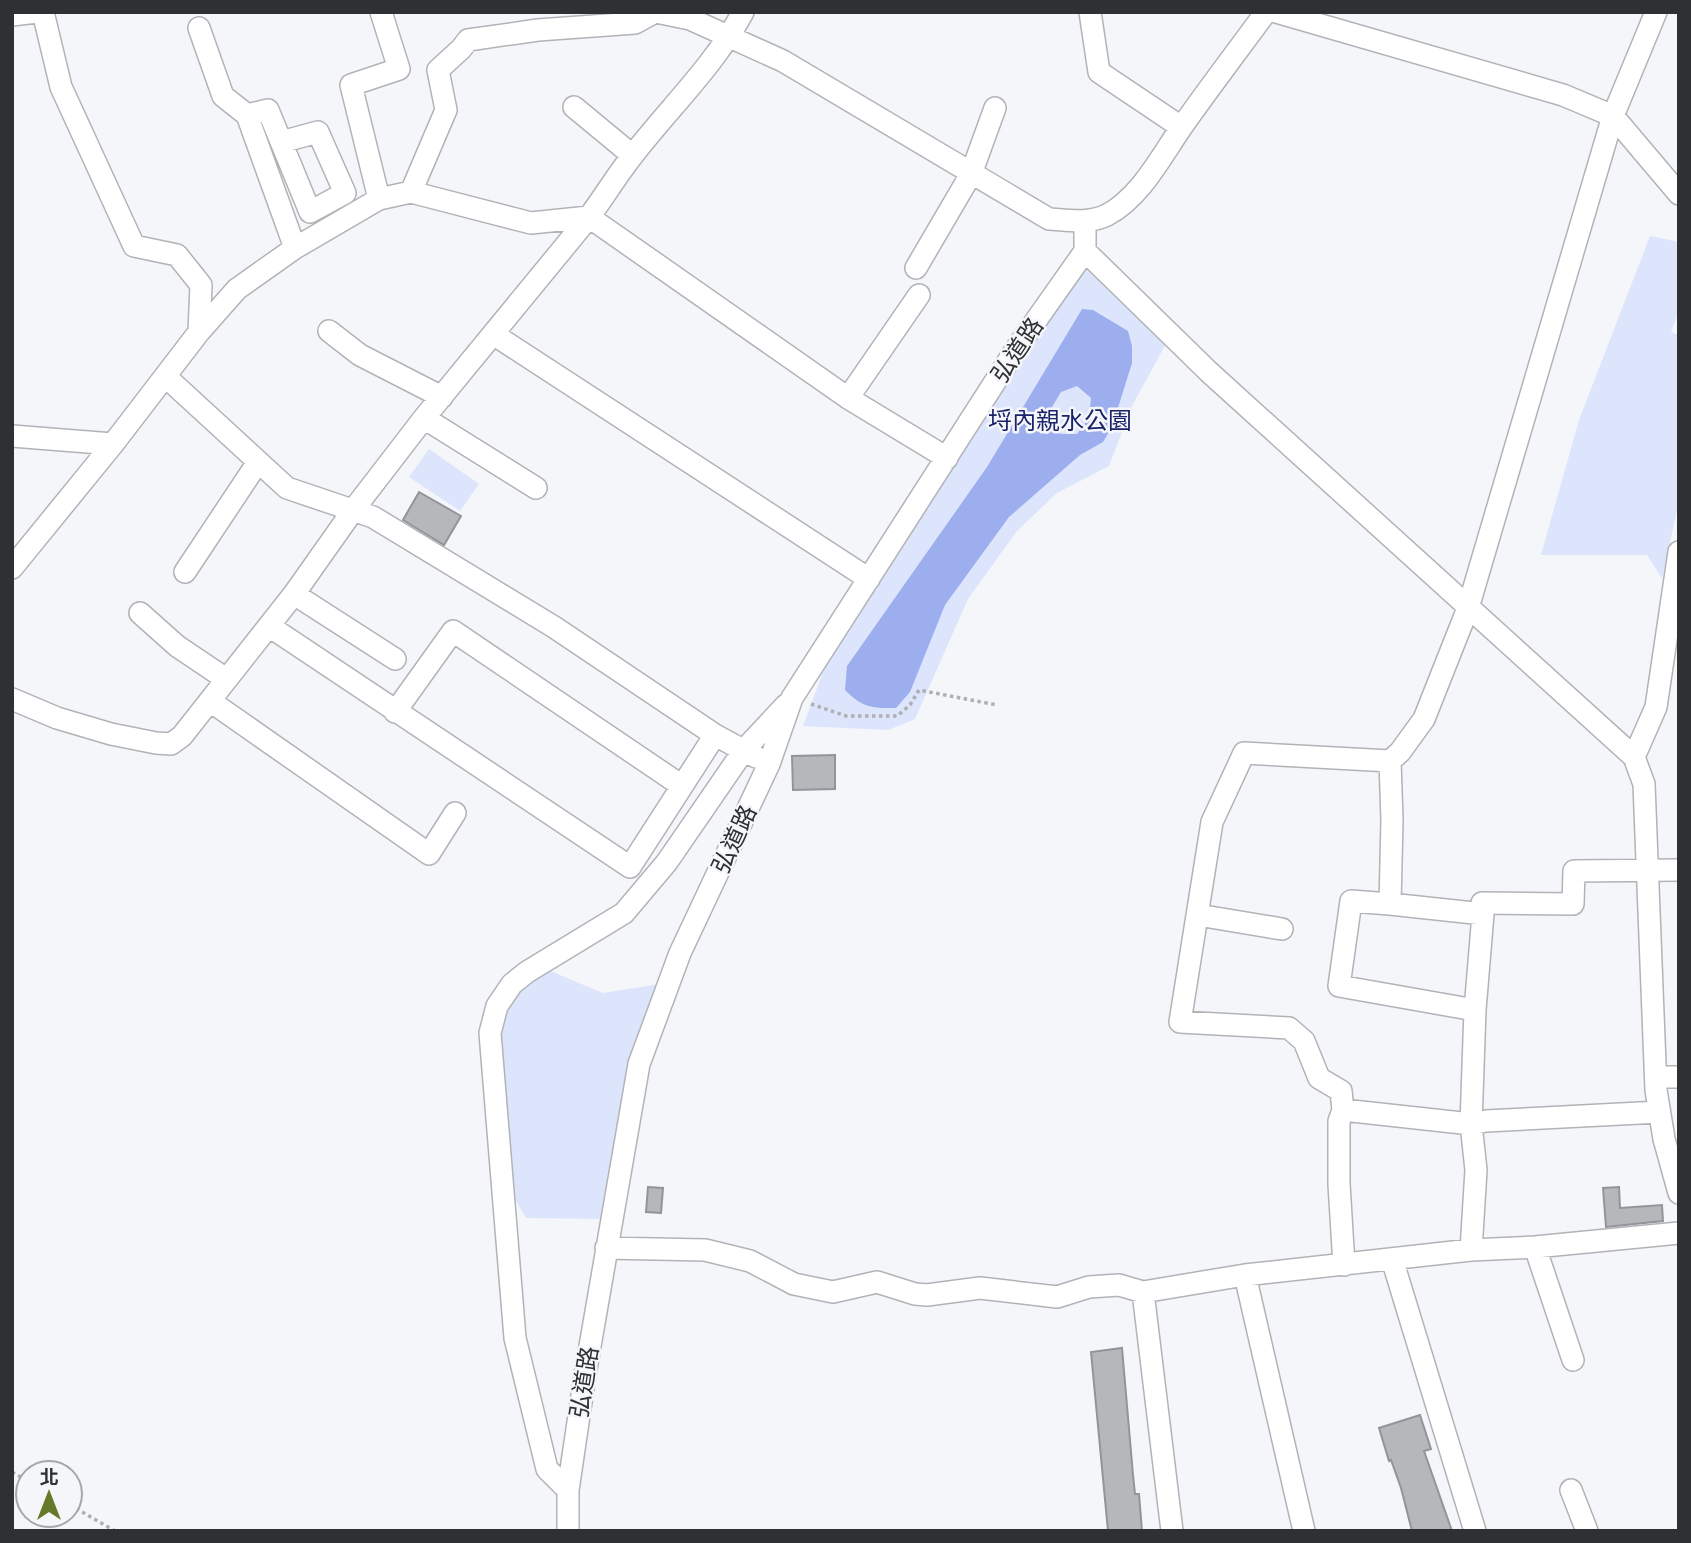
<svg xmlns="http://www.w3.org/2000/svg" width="1691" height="1543" font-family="Poppins,'Noto Sans TC',sans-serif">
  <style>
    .green { fill: #dde5fc }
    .water { fill: #9caeed; fill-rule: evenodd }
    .building { fill: #b5b7bb; stroke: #939499; stroke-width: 2 }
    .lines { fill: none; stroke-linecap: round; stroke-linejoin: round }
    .minor-casing { stroke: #b1b3b7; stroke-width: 24 }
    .path { stroke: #adafb2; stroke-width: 3.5; stroke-dasharray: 3.5 3.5; stroke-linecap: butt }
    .minor { stroke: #fff; stroke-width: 21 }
    .labels { text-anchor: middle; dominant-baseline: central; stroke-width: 5; stroke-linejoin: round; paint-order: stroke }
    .street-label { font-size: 24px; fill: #2f3032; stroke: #f4f6fa }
    .park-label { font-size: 24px; fill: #1a2369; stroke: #f4f6fa }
  </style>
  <rect width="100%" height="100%" fill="#f4f6fa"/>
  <!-- green -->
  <path class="green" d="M1650,236L1679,242V311L1671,332L1679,335V501L1662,579L1647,555H1541L1579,420Z
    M1085,265L1167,342L1132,406L1109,466L1057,493L1017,531L968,599L915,719L888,730L803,726L827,661Z
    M429,449L479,484L460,511L409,477Z
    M548,970L603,993L660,984L602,1219L526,1218L508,1188L497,1021L528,980Z"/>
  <!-- water -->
  <path class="water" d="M1082,309L1093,310L1128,331L1132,346V363L1112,427L1103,442L1080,455L1009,517L945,605L910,692L896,708C871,708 863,708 845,690L847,666L987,467ZM1077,386L1091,398L1089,418L1077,434H1061L1048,425L1052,407L1061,392Z"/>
  <!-- building -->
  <path class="building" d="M419,492L461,516L444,545L403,520Z
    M835,755V789L793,790L792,756Z
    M648,1187L663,1188L661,1213L646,1212Z
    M1619,1187L1620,1208L1662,1205L1663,1221L1606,1227L1603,1188Z
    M1122,1348L1133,1475L1135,1494H1139L1142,1531H1108L1091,1352Z
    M1420,1415L1431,1449L1424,1451L1452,1531H1412L1401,1488L1391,1460L1389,1461L1379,1428Z"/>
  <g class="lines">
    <defs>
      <path id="minor" d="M43,12L61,87L134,246L177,255L201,285L199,332
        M656,12L690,19L783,61L1049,219C1068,220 1089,224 1107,215C1141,197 1162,155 1183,125C1210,87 1238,50 1266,12
        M1090,12L1099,72L1181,127
        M1276,12L1563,95L1613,116L1468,608L1424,719L1400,752L1390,761L1244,753L1212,822L1180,1022L1289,1028L1304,1041L1319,1078L1341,1091L1343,1110
        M1656,12L1613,116L1679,194
        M12,15L37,12
        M199,28L223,96L247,115L295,248
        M574,107L632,155
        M247,115L268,110L310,212L345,193L318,132L281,142
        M411,192L446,110L438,70L461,49L468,40L538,30L635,23L655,12
        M379,199L351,85L399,69L381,12
        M1085,251L1209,372L1634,757L1644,784L1656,1090L1664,1139L1679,1193
        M916,268L971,174L995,108
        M329,331L360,355L442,397
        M493,334L869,579
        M165,376L287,488L373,517L554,627L715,735L756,757
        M848,398L919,295
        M424,418L536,488
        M12,436L113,444
        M12,568L113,444L199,332L237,289L295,248L379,199L411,192L531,223L589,217C604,197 617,175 633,155C670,107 714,66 743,12
        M185,572L258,462
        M294,594L395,659
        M140,613L177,646L226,679
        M269,626L630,867L715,735
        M12,699L57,718L111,734L156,743L171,744L182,736L294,594L354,509L424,418L589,217L848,398L947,458
        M210,701L429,854L455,813
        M395,712L453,631L682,786
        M1634,757L1656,707L1679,552
        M1390,761L1392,820L1390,904L1483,914L1482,903L1573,904L1574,871L1679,870
        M1390,904L1351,901L1339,986L1475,1010L1471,1124L1476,1170L1471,1250
        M1198,915L1282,929
        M1475,1010L1483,914
        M1656,1077H1679
        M1535,1247L1573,1360
        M606,1248L705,1250L750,1261L794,1284L833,1292L877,1282L915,1294L927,1295L980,1288L1057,1297L1089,1287L1119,1285L1143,1292L1245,1275L1471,1250L1535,1247L1679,1233
        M1392,1259L1475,1531
        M1344,1265L1339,1184V1121L1343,1110L1471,1124L1486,1121L1659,1112
        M1245,1275L1304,1531
        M1143,1292L1172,1531
        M568,1490L547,1469L515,1338L490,1033L497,1006L512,984L527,972L624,913L667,862L744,750L786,705
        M1571,1490L1587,1531
        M568,1531V1490L585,1375L639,1064L680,953L769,764L792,698L1018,346L1085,251V221"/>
    </defs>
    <!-- minor casing -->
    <use href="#minor" class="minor-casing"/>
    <!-- path -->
    <path class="path" d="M811,704L846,716H897L910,705L919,690L997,705
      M12,1472L28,1481
      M70,1505L115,1531"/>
    <!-- minor -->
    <use href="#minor" class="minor"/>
  </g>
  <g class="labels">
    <!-- street labels -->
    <g class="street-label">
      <text transform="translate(1017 350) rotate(-56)">弘道路</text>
      <text transform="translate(734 839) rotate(-65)">弘道路</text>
      <text transform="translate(584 1382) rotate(-81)">弘道路</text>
    </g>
    <!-- park labels -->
    <g class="park-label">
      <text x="1060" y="420">埒內親水公園</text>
    </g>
  </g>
  <!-- border -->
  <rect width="1691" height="1543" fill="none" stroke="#2f3032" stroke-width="28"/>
  <!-- north arrow -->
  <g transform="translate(49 1494)"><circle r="33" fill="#f4f6fa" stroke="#a5a7aa" stroke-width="2"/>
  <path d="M0-5L12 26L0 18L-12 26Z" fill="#667928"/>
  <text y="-10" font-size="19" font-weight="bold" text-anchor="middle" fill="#2f3032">北</text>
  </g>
</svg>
